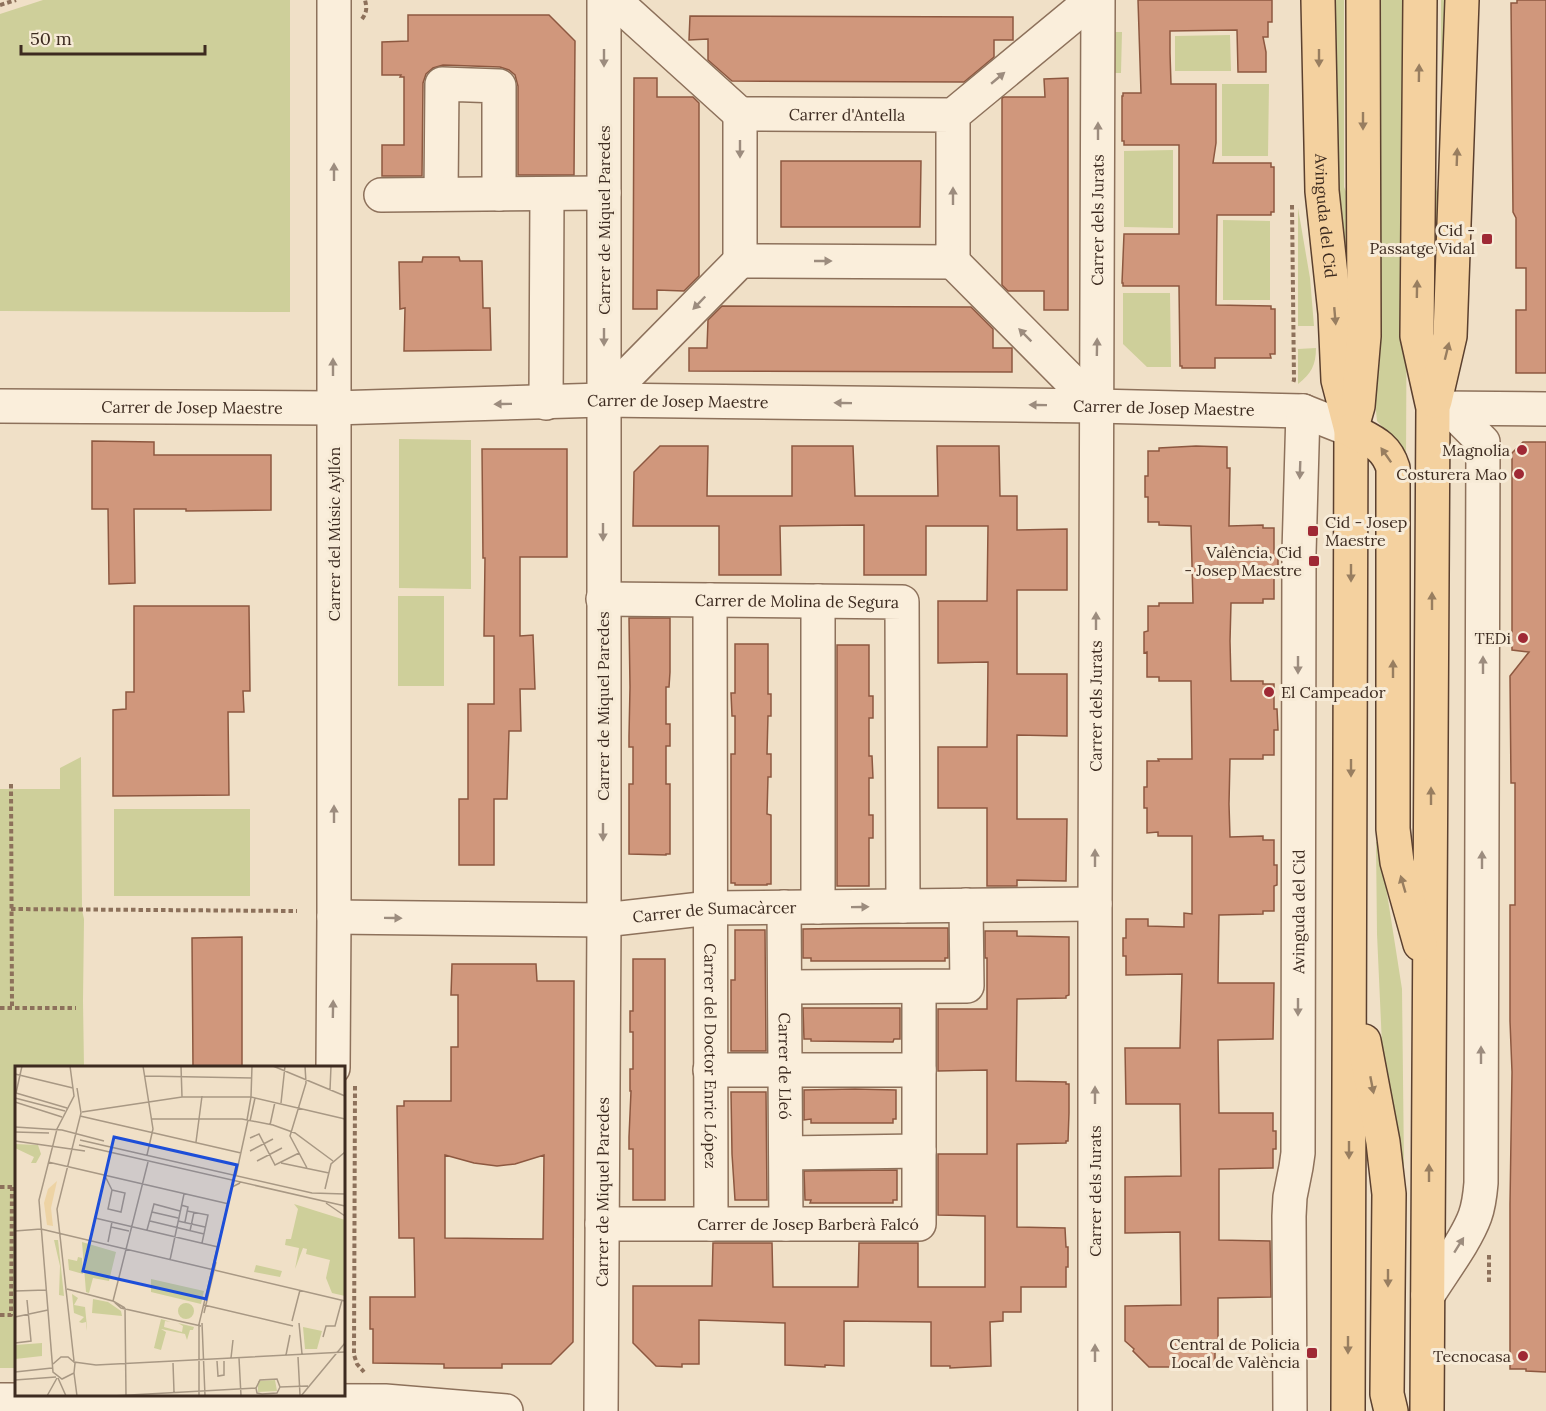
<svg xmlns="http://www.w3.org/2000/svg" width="1546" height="1411" font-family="Lora,serif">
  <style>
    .green { fill: #cecf9a }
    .building { fill: #d0977c; stroke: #8d5840; stroke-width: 1.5; fill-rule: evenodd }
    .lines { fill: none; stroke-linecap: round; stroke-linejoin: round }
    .minor-casing { stroke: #8d715b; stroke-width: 36 }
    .major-casing { stroke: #5b402f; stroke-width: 36 }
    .path { stroke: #8d715b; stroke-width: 4; stroke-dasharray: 4.5 3; stroke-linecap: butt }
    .minor { stroke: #faeedb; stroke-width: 33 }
    .major { stroke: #f4d19f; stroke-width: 33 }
    .oneway { fill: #9c8c7e }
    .oneway2 { fill: #987e60 }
    .poi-dot { fill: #9f2935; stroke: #f7ebd7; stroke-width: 2 }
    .labels { text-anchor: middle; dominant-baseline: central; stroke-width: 6; stroke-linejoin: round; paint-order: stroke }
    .street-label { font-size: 16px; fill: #3d2b20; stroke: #f7ebd7 }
    .poi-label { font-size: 16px; fill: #3d2b20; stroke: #f7ebd7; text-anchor: end }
    .inset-road { fill: none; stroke: #a89884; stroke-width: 1.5 }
    .view { fill: #1d4ed8; fill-opacity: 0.15; stroke: #1d4ed8; stroke-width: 3 }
    .inset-edge { fill: none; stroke: #3d2b20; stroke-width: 3 }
  </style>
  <rect width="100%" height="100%" fill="#f0e0c7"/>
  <!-- green -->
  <path class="green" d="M43,0H290V312L0,311V14Z
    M1336,0H1344V187L1349,199L1351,315L1335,225Z
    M1376,0H1408L1406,463L1388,433L1377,421L1376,411Z
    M1441,0H1450L1437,264L1434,261V198L1441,176Z
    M1111,32H1122L1121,73H1111Z
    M1230,35L1231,71H1175V36Z
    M1222,84H1269L1268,156H1222Z
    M1173,150V228L1124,227V151Z
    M1298,208L1310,278L1314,326H1298Z
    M1223,220L1270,221V300H1223Z
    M1123,293H1170L1171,367H1147L1123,344Z
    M1316,348C1316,365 1311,374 1298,384V349Z
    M399,439L471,440V589L399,588Z
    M398,596H444V686H398Z
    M81,757L82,910L84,919L83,1001L84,1067L16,1068V1368H0V789H60V768Z
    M114,809H250V896H114Z
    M1381,841L1386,887L1402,989L1404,1166H1399L1382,1045L1377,934L1376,842Z"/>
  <!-- building -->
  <path class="building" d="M1138,0H1272V22H1268V37H1263L1266,52V72H1238L1237,30L1170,31V53L1171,84H1216V143L1213,163H1271V167H1274V212H1271V215H1217L1216,305L1271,306V309H1275V354H1270L1271,358H1215V368H1182V366H1180L1179,286H1123V283H1122L1124,234H1179V145H1124V141H1122V96H1123V93H1141Z
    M1517,0H1546V373H1516V310H1526V268H1516V218L1513,212L1511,3H1517Z
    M408,15H549L575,41L574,175H518V86L515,75L509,70L500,67L443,65L433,68L426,74L423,83L422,176H382V145H404V77H400L401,75H382V42L408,41Z
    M690,16L1013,17V40H994V57L964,82L732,81L708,60V39L689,40Z
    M634,78H657V97H693L699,103V276L684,291L657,290V309H633Z
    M1068,78V310H1044V291H1008L1002,285V98L1004,97H1045L1044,79Z
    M781,161H921L920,227H781Z
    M423,257H459L460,261H482L483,308H490L491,350L404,351L405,308L400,309L399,262H422Z
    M722,306L971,307L993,329V348H1012V372L689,371V348H707L708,320Z
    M92,441L154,442V455H271V510L186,511V509H134L135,583L109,584L108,509H92Z
    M1523,442H1546V1372L1526,1371V1369H1510V1204L1512,1072L1510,1021V905H1515V783H1511L1510,676L1529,652L1512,650V453Z
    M660,446H708L707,496H792V446H853L855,496H938L937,446H999L1000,496H1017V530L1067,529V590H1017V674H1067V736L1017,735V819H1067L1066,881L1017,880V886H987V808H938V747H987L988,662L938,663V601H987L988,526H926V575H864V525L780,526L781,575H719V526H633L634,472Z
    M1196,446L1227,447V468H1230L1229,526L1263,525V528H1274V553H1278V574H1274V599H1263V603H1231L1230,641L1231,681H1263V684H1274V709H1277L1278,730H1274V755H1263V759H1230L1229,804L1230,837L1263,836V840H1274V865H1277V885L1274,886V911H1263V914L1219,915L1218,983H1274L1273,1039L1218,1040L1219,1113H1273V1131H1276V1149H1273V1168L1219,1169V1240L1270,1241L1271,1297L1218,1298V1342H1215V1367H1149L1133,1351L1134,1349L1125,1341V1306L1181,1305L1180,1232L1125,1233V1177L1181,1176L1180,1104H1126L1125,1048H1180L1182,974L1126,975V956H1123V938H1126V919H1148V926L1184,927V913L1192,914V836H1158V832L1147,833V808H1144V787H1147V761H1159L1158,759H1192L1191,681H1159V677H1147V652L1144,653V632L1148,631V606H1159V603H1193L1191,526L1159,525V522H1148V497H1145V476H1148V451H1159V448Z
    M482,449H567V557H520V636L533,635L535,689H520L521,731H509L507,799H494V865H459V799H468V704H494V636H484L485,558H483Z
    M134,606H249L250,691H243L244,712H228L229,795L113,796V710L126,709V692H134Z
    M629,618H670V672L669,687H666V724H670V746H666V784H670V854H666V855L629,854V784H633V747H629V736L630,687Z
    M735,644H768V694H771V716H768L767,754H771V777H768L767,814L771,815V884H767V885H735V883H731V754H735V716H732L731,693H735Z
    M837,645H869V696H873V718H869V756H872L873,778H869V815H873V838H869V886H837Z
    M862,928H948V958H945V961H811V958H803V929Z
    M735,930H765L766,1051H731V980H735Z
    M985,931H1017V936L1069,937V995L1066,996V998L1017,999L1016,1081L1066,1082V1084H1069V1113L1068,1141H1066V1143L1017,1144V1227L1065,1228L1066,1247H1068V1267H1066V1287H1021V1312H1003V1321L990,1322L991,1366L950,1368V1366H931V1322L844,1321V1366L825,1365V1367L785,1365V1323L699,1320V1364H682V1367L656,1366L633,1343V1286H712L713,1243H772L773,1287H858L859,1243H918V1287H985V1216L938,1215V1154H987V1070L938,1071V1009H987V958H985Z
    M242,937V1068H193L192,938Z
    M633,959H665V1200H633V1149H629V1137L631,1091H630V1069H633V1032H630V1011H633Z
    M452,964H536L537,981H574L573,1342L551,1364H502V1368H444V1364L373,1363V1329H370V1297H415L414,1238H399L397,1106H404V1101H451V1047H458V995H451ZM445,1155L474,1163L497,1166L515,1164L544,1155L543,1239L445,1238Z
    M803,1008H900V1039H894L893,1042L811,1041V1039H804Z
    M855,1089L896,1090V1119H893V1123H811V1119L804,1120V1090Z
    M731,1092H766L767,1200H735L732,1154Z
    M897,1170V1200H893V1203H810L811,1200H805L804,1171Z"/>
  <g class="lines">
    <defs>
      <g id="minor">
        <path d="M614,0L740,114"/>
        <path id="s1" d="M953,115V262L740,261V114L953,115L1092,0"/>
        <path d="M441,194L442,84L499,86V194"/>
        <path d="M381,195L604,193"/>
        <path d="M953,262L1096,406"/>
        <path d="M603,400L740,261"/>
        <path d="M546,403L547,194"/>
        <path id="s2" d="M0,406L333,408L603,400L1096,406L1303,411L1351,430"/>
        <path d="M1438,408L1546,409"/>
        <path id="s3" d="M603,599L902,602L903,906"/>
        <path id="s4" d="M710,600L711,1224"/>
        <path id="s5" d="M784,907L786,1224"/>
        <path d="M818,907V601"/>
        <path id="s6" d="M334,917L604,920L710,908L1095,904"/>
        <path d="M785,987L967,986L966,905"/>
        <path d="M333,1068L334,917V0"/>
        <path d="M710,1070H919"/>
        <path d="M786,1153L919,1151"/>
        <path id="s7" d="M602,1224H919V987"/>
        <path d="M1428,1295C1442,1272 1466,1241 1475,1216C1479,1205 1480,1195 1481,1183L1483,442L1449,408"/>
        <path d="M0,1400L385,1401L506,1411"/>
        <path id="s8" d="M601,1411L604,920V0"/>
        <path id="s9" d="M1095,1411V904L1098,0"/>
        <path id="s10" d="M1290,1411L1289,1216L1290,1197L1296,1167L1298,1153L1299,553L1303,411"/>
      </g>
      <g id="major">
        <path id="s11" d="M1318,0L1322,191L1335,313L1338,380L1351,430L1348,1411"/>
        <path d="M1420,0L1417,336L1433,408L1427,1411"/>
        <path d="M1435,401L1450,336L1462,0"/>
        <path d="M1354,420L1358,406L1364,336L1363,0"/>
        <path d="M1351,430C1371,441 1386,445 1393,468V829L1397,862L1420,944"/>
        <path d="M1364,1041L1383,1142L1389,1194L1387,1394L1391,1411"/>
      </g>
    </defs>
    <!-- minor casing -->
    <use href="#minor" class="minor-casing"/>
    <!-- major casing -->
    <use href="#major" class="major-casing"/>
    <!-- path -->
    <path class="path" d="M0,5L16,0
      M362,19C367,12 367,8 365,0
      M1292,205L1294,380L1293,383
      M11,784L12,1008
      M11,909L297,911
      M0,1008H76
      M355,1086L354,1355L357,1364L364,1372
      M0,1187H16
      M1489,1255V1284
      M0,1315H11L12,1187"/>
    <!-- minor -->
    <use href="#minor" class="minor"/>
    <!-- major -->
    <use href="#major" class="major"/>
  </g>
  <!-- one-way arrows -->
  <defs><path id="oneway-solid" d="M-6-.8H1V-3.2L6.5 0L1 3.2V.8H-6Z" transform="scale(1.5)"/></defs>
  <g class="oneway">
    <use href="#oneway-solid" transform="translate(604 58) rotate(90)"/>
    <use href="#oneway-solid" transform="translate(998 78) rotate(-40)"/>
    <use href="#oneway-solid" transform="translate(1098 131) rotate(-90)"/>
    <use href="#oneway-solid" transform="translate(740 149) rotate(90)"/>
    <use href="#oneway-solid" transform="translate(334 172) rotate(-90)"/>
    <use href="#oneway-solid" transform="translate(953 196) rotate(-90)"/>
    <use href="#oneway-solid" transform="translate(823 261)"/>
    <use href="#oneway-solid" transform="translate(699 303) rotate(134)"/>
    <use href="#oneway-solid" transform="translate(1025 335) rotate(-135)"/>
    <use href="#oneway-solid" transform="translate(604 337) rotate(90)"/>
    <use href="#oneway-solid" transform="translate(1097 347) rotate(-89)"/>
    <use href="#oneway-solid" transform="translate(333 367) rotate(-90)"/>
    <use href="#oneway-solid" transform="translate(843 403) rotate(-179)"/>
    <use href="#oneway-solid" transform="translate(503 404) rotate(179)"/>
    <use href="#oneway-solid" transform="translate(1038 405) rotate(-179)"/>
    <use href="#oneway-solid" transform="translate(1300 470) rotate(92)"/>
    <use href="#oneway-solid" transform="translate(603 532) rotate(90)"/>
    <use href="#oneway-solid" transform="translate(1096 621) rotate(-90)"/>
    <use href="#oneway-solid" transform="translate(1298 665) rotate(90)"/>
    <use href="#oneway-solid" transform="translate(1483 665) rotate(-90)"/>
    <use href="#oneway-solid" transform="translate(334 814) rotate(-90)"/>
    <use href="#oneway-solid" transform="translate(603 832) rotate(90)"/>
    <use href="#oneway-solid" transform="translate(1095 858) rotate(-90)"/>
    <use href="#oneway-solid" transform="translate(1482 860) rotate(-90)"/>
    <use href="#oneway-solid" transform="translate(860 907) rotate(-1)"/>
    <use href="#oneway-solid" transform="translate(393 918) rotate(1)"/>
    <use href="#oneway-solid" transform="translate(1298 1007) rotate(90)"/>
    <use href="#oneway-solid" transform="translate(333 1009) rotate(-89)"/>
    <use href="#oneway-solid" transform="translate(1481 1055) rotate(-90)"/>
    <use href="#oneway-solid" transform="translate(1095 1095) rotate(-90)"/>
    <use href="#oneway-solid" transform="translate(1459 1245) rotate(-58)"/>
    <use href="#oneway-solid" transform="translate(1095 1353) rotate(-90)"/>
  </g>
  <g class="oneway2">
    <use href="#oneway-solid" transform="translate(1319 58) rotate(90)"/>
    <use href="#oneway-solid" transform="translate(1419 73) rotate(-89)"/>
    <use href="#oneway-solid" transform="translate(1363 121) rotate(90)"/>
    <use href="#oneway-solid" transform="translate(1457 157) rotate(-88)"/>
    <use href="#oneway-solid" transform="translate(1417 289) rotate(-89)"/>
    <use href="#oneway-solid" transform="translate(1335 316) rotate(85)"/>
    <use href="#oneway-solid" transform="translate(1447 351) rotate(-76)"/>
    <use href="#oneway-solid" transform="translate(1386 455) rotate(-125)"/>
    <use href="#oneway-solid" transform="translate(1351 573) rotate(90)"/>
    <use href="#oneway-solid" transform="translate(1432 601) rotate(-90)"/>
    <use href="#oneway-solid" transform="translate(1393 669) rotate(-90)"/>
    <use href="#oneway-solid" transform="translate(1351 768) rotate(90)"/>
    <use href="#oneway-solid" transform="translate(1431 796) rotate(-90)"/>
    <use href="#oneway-solid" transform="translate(1403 884) rotate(-106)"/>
    <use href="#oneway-solid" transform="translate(1372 1085) rotate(79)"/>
    <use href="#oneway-solid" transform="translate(1349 1150) rotate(90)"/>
    <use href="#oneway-solid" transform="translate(1429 1173) rotate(-90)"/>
    <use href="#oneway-solid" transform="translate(1388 1278) rotate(90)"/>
    <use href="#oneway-solid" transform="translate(1348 1345) rotate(90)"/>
  </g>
  <!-- markers -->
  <g class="poi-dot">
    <rect x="1481" y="233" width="12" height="12" rx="3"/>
    <circle cx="1522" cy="450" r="6"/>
    <circle cx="1519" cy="474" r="6"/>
    <rect x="1307" y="525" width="12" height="12" rx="3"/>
    <rect x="1308" y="555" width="12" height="12" rx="3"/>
    <circle cx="1523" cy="638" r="6"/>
    <circle cx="1269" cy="692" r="6"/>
    <rect x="1306" y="1347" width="12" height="12" rx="3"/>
    <circle cx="1523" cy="1356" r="6"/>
  </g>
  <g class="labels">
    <!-- street labels -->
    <g class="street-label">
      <text stroke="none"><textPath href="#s1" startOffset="614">Carrer d'Antella</textPath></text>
      <text stroke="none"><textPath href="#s11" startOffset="216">Avinguda del Cid</textPath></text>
      <text transform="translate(604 220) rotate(-90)">Carrer de Miquel Paredes</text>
      <text stroke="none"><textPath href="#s9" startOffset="1191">Carrer dels Jurats</textPath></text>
      <text stroke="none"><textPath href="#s2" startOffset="678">Carrer de Josep Maestre</textPath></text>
      <text stroke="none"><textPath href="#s2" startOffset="192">Carrer de Josep Maestre</textPath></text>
      <text stroke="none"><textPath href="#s2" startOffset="1164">Carrer de Josep Maestre</textPath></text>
      <text transform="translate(334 534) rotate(-90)">Carrer del Músic Ayllón</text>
      <text stroke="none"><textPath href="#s3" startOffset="194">Carrer de Molina de Segura</textPath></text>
      <text stroke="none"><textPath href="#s9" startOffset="705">Carrer dels Jurats</textPath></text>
      <text transform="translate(603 706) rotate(-90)">Carrer de Miquel Paredes</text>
      <text stroke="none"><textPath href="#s6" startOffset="381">Carrer de Sumacàrcer</textPath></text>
      <text stroke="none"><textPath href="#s10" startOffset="500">Avinguda del Cid</textPath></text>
      <text stroke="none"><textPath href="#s4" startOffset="456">Carrer del Doctor Enric López</textPath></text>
      <text stroke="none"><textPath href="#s5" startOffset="159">Carrer de Lleó</textPath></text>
      <text stroke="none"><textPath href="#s8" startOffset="219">Carrer de Miquel Paredes</textPath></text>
      <text transform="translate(1095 1191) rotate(-90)">Carrer dels Jurats</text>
      <text stroke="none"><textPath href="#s7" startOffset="206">Carrer de Josep Barberà Falcó</textPath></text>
    </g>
    <!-- poi labels -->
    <g class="poi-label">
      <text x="1475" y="230">Cid -<tspan x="1475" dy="18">Passatge Vidal</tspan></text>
      <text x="1510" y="450">Magnolia</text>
      <text x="1507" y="474">Costurera Mao</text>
      <text x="1325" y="522" text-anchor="start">Cid - Josep<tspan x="1325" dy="18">Maestre</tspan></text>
      <text x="1302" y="552">València, Cid<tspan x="1302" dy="18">- Josep Maestre</tspan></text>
      <text x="1511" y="638">TEDi</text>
      <text x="1281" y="692" text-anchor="start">El Campeador</text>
      <text x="1300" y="1344">Central de Policia<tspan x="1300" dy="18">Local de València</tspan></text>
      <text x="1511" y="1356">Tecnocasa</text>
    </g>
  </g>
  <!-- overview -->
  <g transform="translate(15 1066)">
    <rect width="330" height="330" fill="#f0e0c7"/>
    <path d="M0,78L23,79L26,88L21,97H16L19,91L0,82ZM279,138L330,154V230L317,227L311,212L315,194L291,188L292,183L288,182L280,203L284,182L270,179L271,173H276L283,143ZM39,174H43L49,230L44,229L45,200ZM67,176L101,186L94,215L78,212L74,227L71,226ZM63,191L67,192L68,208L54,204L53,193L62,195ZM241,199L267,205L265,211L239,206ZM136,213L189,225L186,238L136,226ZM57,228L63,232L59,239L70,241L72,261V265L71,256L67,257L64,256L69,251L59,247ZM78,233L93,236L106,245L107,250L77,247ZM163 245a8 8 0 1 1 16 0a8 8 0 1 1-16 0ZM146,253L156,256L150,255L149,261L167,266L168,260L163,257L179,261L178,264H175L172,274L170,268L146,263L151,266L146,284L139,282ZM288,261L307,265L302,283H290ZM27,277V290L0,293V279ZM260,314L262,325L243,326V315Z" fill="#cecf9a"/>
    <path d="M42,115L36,142L38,160L32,159L29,137L33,123Z" fill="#edd3a4"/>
    <path class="inset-road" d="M128,0L138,63L132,89M166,0L167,31M237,0L236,31L330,53M258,0L330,30M290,0L291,17L275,70L292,102M0,8L58,22M130,10L237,12M315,24L316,0M1,27L52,42M1,27L7,0M0,32L50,45M0,36L47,51M266,37L270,0M67,46L167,31H236L232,54M65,50L226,87M137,53H227L258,59L280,67L318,95M235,55L240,32M255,59L260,36M0,61L47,64L89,75M0,66L34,67M235,72L244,68L260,99L284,87M65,74L297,127L330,128M0,75L70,85M181,76L187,30M64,79L330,140M235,85L258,73M242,95L267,82M33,96L214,138M266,97L314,107M221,109L233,54M90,110L97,124L93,143L106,146L110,127L97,124M310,123L316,98L330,86M311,137L330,150M166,139L173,141L170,156M172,145L193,149L187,177M137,146L163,152M80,152L203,181M135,155L189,168M163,155L190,161M96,161L114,165M132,164L139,138L165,145M0,165L26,163L330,235M175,165L179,146M75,175L90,110M93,176L97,156M155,194L169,128M52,223L98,235L133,96M0,225L31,224M189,239L278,260M110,242L98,235L106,242L186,260M110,242L111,330M189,247L201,196M0,251L33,244M277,255L285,224M187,257L190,330M284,257L287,288M308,271L311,260H320L327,234M0,277L16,275L12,234M271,289L275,269M283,291L285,329M216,292L218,274M224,292L226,330M59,295L42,143L66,47L62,22M202,295L203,310L209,309V295M59,296L81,299L330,286M158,297L159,326M38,298L46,291H53L60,297L59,307L47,313L38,306L24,134L42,63L59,30L55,0M0,306L37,302M59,307L62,330M43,312L51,330M0,314L41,311M241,322L242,327L247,328L262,327L265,321M32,330L42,312M97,330L241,322L245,314L262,313L265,321L293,320M184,330V258L217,121L225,117M286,330L330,277"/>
    <path class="view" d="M99,71L222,99L191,233L68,205Z"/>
    <rect width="330" height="330" class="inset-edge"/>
  </g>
  <!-- scale -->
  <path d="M21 45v9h184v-9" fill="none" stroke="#3d2b20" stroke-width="3"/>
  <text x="30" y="45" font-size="18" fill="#3d2b20" stroke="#f7ebd7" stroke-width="4.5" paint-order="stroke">50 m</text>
</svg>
